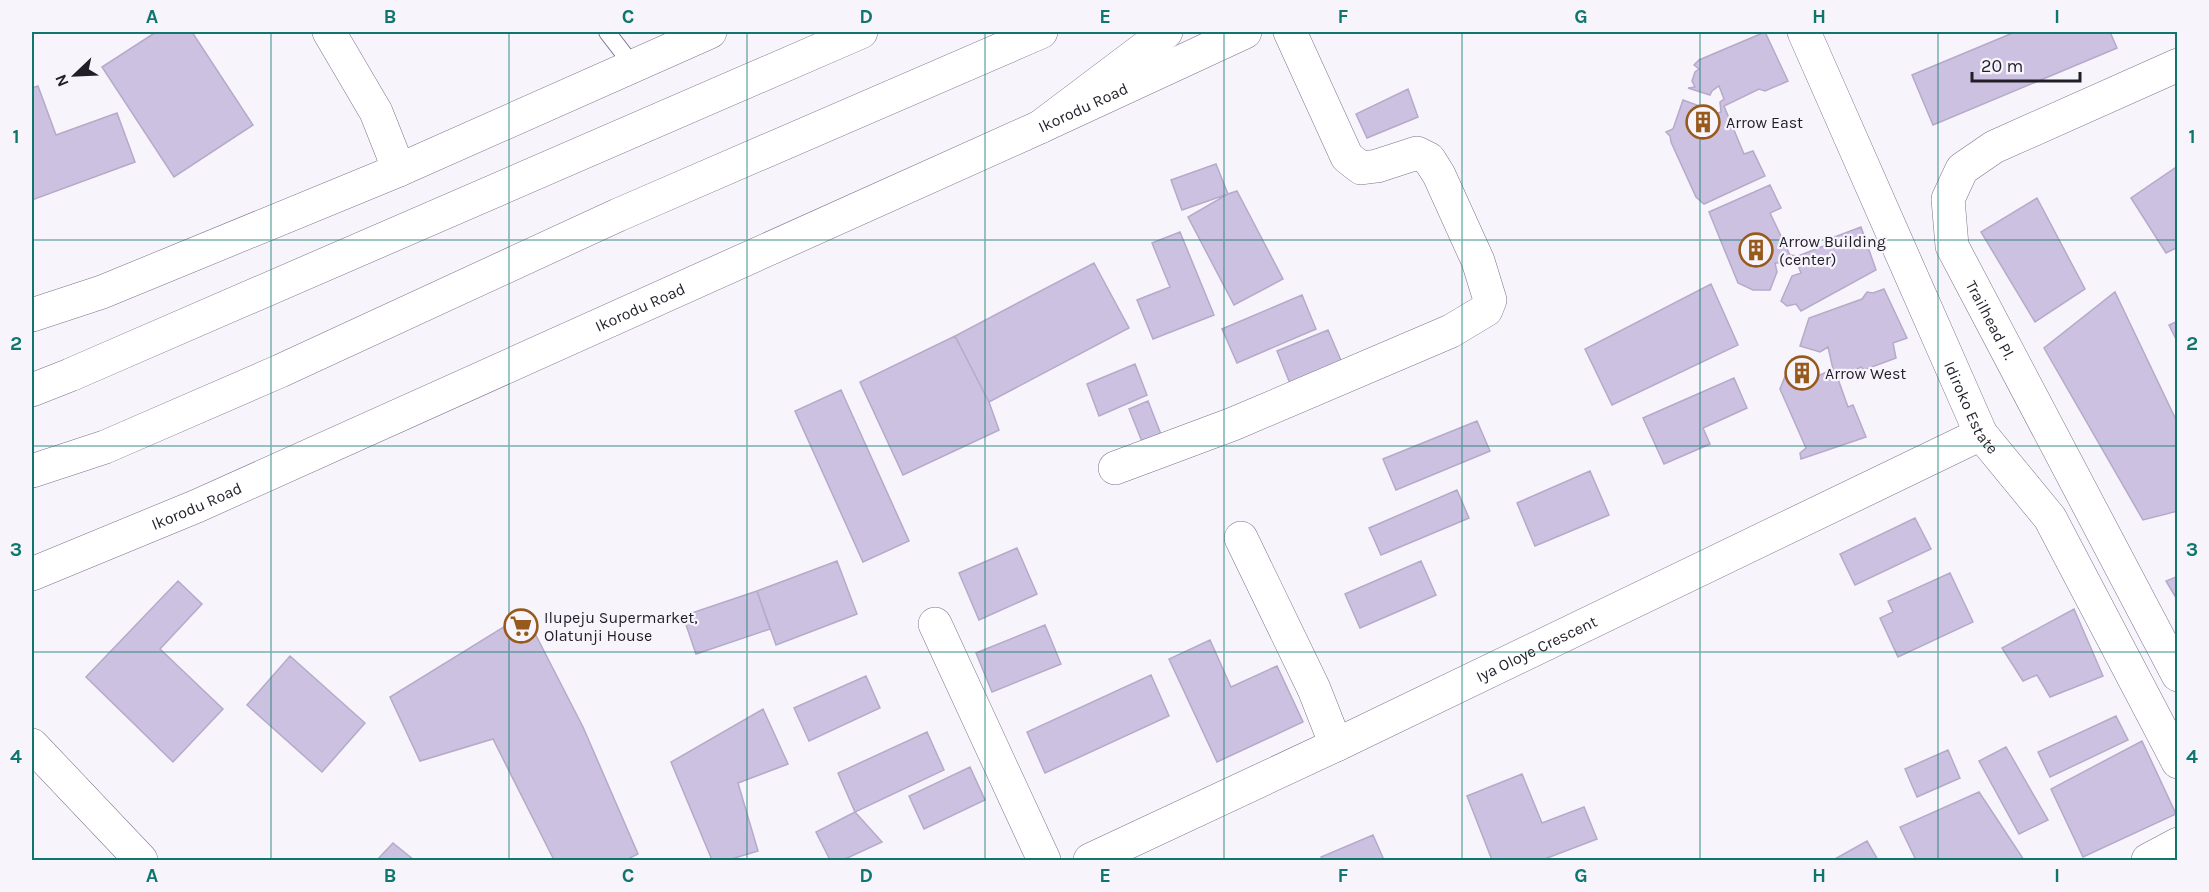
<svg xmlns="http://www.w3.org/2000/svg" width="2209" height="892" font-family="Karla,sans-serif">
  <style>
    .building { fill: #cdc1e1; stroke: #b5aac9; stroke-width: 1.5 }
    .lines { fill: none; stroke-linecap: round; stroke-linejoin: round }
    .service-casing { stroke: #7d738f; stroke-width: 18 }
    .minor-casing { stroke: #7d738f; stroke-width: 34 }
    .primary-casing { stroke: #7d738f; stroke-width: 34 }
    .motorway-casing { stroke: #7d738f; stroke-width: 34 }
    .service { stroke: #fff; stroke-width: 16 }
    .minor { stroke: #fff; stroke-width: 33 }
    .primary { stroke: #fff; stroke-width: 33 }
    .motorway { stroke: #fff; stroke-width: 33 }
    .grid { fill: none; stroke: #0f766e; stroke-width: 1.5; stroke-opacity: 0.55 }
    .labels { text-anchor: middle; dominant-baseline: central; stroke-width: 4.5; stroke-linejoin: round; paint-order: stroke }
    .street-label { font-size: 16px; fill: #221e29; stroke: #f7f4fb }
    .poi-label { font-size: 16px; fill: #221e29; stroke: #f7f4fb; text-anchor: start }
    .neatline { fill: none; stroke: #0f766e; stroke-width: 2 }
    .grid-label { font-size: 20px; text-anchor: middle; font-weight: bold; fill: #0f766e }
  </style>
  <rect width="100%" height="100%" fill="#f7f4fb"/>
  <!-- building -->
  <path class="building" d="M156,32H192L253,125L174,177L102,67Z
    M1765,32L1788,81L1765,91L1759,89L1724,106L1744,154L1753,151L1765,176L1704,204L1696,197L1671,142L1670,136L1666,132L1673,129L1683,100L1705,108L1710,116L1721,112L1720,102L1724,99L1719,86L1712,91L1710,95L1688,88L1695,87L1692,81L1695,72L1699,69L1694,65L1699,60Z
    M2015,32H2110L2117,48L1933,125L1912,75Z
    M38,86L56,135L117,113L135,162L32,200V88Z
    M1408,89L1418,117L1367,138L1356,114Z
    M1216,164L1228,194L1182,210L1171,180Z
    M2178,166V247L2166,253L2131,198Z
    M1770,185L1781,208L1770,213L1790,255L1798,256L1829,244V239L1861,227L1876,270L1801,311L1796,304L1787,306L1781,301L1792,276L1801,273L1796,261L1790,263L1786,258L1783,263H1775L1777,272L1770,290H1753L1738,283L1709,212Z
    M1237,191L1283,279L1234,305L1188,217L1228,194Z
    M2037,198L2085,289L2035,322L1981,232Z
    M1180,232L1214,315L1153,339L1137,300L1170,287L1152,243Z
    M1094,263L1129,328L989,402L955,336Z
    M1711,284L1738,345L1612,405L1585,349Z
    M1884,289L1907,338L1893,343L1896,358L1864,370L1861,367L1838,379L1848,407L1853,405L1866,437L1801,459L1800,453L1806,448L1780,389L1792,359L1817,367L1818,376L1833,369L1828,347L1820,352L1800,346L1809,318L1862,299L1867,292L1873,293Z
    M2115,292L2178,424V511L2143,520L2044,348Z
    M1302,295L1316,329L1237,363L1222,329Z
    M2178,321V343L2169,325Z
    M1328,330L1343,365L1291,386L1277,351Z
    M955,336L989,402L999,430L903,475L860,382Z
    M1135,364L1147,395L1099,416L1087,384Z
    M1734,378L1747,408L1703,428L1710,444L1664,464L1643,418Z
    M841,390L909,541L863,562L795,411Z
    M1148,401L1164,442L1145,449L1129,409Z
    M1477,421L1490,451L1396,490L1383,459Z
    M1590,471L1609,515L1535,546L1517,503Z
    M1457,490L1469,518L1381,555L1369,528Z
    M1915,518L1931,549L1855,585L1840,554Z
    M1017,548L1037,594L979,620L959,573Z
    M837,561L857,614L776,645L757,591Z
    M1421,561L1436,595L1360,628L1345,594Z
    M1950,573L1973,622L1898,657L1880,618L1893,612L1888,601Z
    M2178,576V601L2166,581Z
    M178,581L202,604L160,649L223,709L173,762L86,677Z
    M757,591L770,629L696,654L683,616Z
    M2074,609L2103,676L2050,697L2037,675L2023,681L2002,648Z
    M525,614L583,727L638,854L626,860H554L493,739L420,761L390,697Z
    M1045,625L1061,664L992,692L976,653Z
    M1210,640L1231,687L1277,666L1303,722L1217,762L1169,659Z
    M290,656L365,723L322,772L247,705Z
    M1151,675L1169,716L1045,773L1027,732Z
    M866,676L880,708L809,741L794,708Z
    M763,709L788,764L738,783L758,851L728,860H712L671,762Z
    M2116,716L2128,740L2050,777L2038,752Z
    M927,732L944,770L855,812L838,773Z
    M2142,741L2176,814L2083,857L2051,789Z
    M2006,747L2048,820L2019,834L1979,761Z
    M1948,750L1960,778L1917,797L1905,769Z
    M970,767L985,800L924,829L909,796Z
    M1522,774L1542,823L1584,807L1597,839L1542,860H1492L1467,796Z
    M1979,792L2024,860H1916L1900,827Z
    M855,812L882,842L843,860H830L816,832Z
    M1373,835L1384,860H1323L1321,857Z
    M1867,841L1878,860H1833Z
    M393,843L414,860H377Z"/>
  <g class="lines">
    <defs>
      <path id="service" d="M607,32L634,67"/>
      <g id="minor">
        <path d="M329,32L376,112L399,170"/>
        <path id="s1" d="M1804,32L1981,434L2050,518L2178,762"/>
        <path id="s2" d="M2178,65L1994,147L1962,169L1948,199L1952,246L2178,675"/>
        <path d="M1115,468L1233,424L1451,331L1486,310L1490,300L1478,261L1439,175L1429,159L1417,153L1377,166L1361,168L1347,157L1290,32"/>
        <path d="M1241,538L1314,689L1336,745"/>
        <path d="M935,624L1044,860"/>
        <path d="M32,745L141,860"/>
        <path id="s3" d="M1090,860L1336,745L1981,434"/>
        <path d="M2148,860L2178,844"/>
      </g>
      <g id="primary">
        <path d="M32,315L102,292L399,170L710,32"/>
        <path id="s4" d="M32,574L197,506L1040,127L1245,32"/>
      </g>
      <path id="motorway" d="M1040,127L1166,32
        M32,390L70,375L861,32
        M32,471L105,447L280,371L618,215L1041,32"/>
    </defs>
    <!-- service casing -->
    <use href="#service" class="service-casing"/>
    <!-- minor casing -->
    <use href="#minor" class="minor-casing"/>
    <!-- primary casing -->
    <use href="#primary" class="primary-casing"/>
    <!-- motorway casing -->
    <use href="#motorway" class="motorway-casing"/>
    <!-- service -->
    <use href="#service" class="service"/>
    <!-- minor -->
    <use href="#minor" class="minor"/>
    <!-- primary -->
    <use href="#primary" class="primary"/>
    <!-- motorway -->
    <use href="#motorway" class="motorway"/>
  </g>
  <!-- grid -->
  <path class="grid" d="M271,32V860M509,32V860M747,32V860M985,32V860M1224,32V860M1462,32V860M1700,32V860M1938,32V860M32,240H2178M32,446H2178M32,652H2178"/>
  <!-- icons -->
  <defs>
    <symbol id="building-ring" viewBox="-11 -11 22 22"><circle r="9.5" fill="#f7f4fb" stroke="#965a1c" stroke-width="1.5"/><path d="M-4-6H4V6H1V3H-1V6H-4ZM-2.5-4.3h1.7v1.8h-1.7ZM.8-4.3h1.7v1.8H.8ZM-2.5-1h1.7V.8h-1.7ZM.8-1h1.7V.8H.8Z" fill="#965a1c"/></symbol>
    <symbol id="supermarket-ring" viewBox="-11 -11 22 22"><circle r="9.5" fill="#f7f4fb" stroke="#965a1c" stroke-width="1.5"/><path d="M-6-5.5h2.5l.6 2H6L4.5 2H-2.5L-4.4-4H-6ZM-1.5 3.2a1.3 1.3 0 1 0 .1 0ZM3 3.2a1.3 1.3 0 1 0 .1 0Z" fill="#965a1c"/></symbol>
  </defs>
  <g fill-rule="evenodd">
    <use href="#building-ring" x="1684" y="103" width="38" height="38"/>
    <use href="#building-ring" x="1737" y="231" width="38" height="38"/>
    <use href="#building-ring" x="1783" y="354" width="38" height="38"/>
    <use href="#supermarket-ring" x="502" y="607" width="38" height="38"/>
  </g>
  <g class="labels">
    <!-- street labels -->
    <g class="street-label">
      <text stroke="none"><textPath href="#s4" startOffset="1150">Ikorodu Road</textPath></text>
      <text stroke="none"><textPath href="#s4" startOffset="664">Ikorodu Road</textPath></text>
      <text stroke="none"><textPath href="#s2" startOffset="404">Trailhead Pl.</textPath></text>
      <text stroke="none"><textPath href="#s1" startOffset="411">Idiroko Estate</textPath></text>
      <text stroke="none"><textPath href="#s4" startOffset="178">Ikorodu Road</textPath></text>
      <text stroke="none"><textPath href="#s3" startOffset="494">Iya Oloye Crescent</textPath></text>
    </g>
    <!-- poi labels -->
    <g class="poi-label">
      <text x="1726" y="122">Arrow East</text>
      <text x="1779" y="241">Arrow Building<tspan x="1779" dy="18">(center)</tspan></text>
      <text x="1825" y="373">Arrow West</text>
      <text x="544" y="617">Ilupeju Supermarket,<tspan x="544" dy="18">Olatunji House</tspan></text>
    </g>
  </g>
  <!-- border -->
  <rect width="2209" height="892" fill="none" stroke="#f7f4fb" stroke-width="66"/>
  <!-- north arrow -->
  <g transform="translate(75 75) rotate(247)" stroke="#f7f4fb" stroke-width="4.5" paint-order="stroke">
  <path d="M0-4.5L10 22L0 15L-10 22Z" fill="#221e29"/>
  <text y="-9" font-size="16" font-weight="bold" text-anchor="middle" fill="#221e29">N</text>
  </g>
  <!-- scale -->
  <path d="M1972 72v9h108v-9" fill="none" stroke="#221e29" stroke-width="3"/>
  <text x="1981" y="72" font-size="18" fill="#221e29" stroke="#f7f4fb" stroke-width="4.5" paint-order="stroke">20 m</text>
  <rect x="33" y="33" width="2143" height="826" class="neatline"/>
  <g class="grid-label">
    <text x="152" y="23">A</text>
    <text x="390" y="23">B</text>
    <text x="628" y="23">C</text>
    <text x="866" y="23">D</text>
    <text x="1105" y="23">E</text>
    <text x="1343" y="23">F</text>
    <text x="1581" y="23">G</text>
    <text x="1819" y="23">H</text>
    <text x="2057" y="23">I</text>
    <text x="16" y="143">1</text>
    <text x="2192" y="143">1</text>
    <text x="16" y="350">2</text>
    <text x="2192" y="350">2</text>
    <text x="16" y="556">3</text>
    <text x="2192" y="556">3</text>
    <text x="16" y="763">4</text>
    <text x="2192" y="763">4</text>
    <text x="152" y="882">A</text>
    <text x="390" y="882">B</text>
    <text x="628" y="882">C</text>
    <text x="866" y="882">D</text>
    <text x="1105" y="882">E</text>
    <text x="1343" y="882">F</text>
    <text x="1581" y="882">G</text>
    <text x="1819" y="882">H</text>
    <text x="2057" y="882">I</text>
  </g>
</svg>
